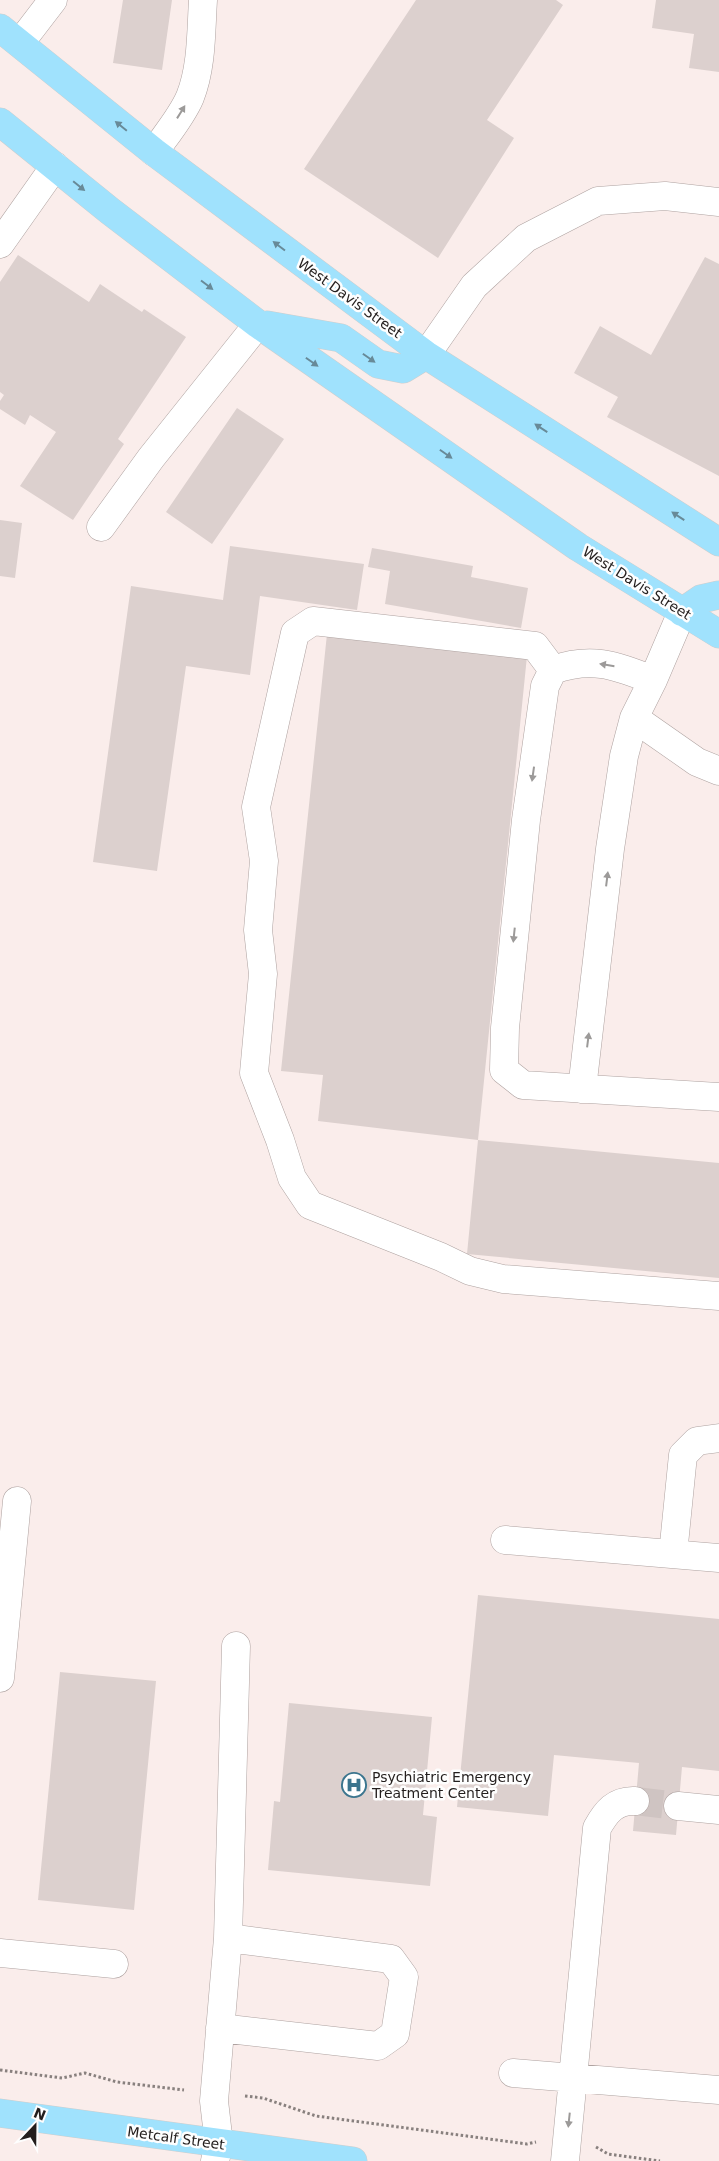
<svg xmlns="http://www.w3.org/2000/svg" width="719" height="2161" font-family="'DejaVu Sans',sans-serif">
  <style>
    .building { fill: #dcd0ce }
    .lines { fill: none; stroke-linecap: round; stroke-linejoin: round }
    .minor-tunnel { stroke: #cfc4c2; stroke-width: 28; stroke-dasharray: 28 14; stroke-linecap: butt }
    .minor-casing { stroke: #aea2a0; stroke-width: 29 }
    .major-casing { stroke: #cfcecd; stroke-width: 29 }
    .path { stroke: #88807e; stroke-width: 3; stroke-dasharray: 2.5 2.5; stroke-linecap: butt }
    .minor { stroke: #fff; stroke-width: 28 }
    .major { stroke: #a0e2fd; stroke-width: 28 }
    .oneway { fill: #9c9a99 }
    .oneway2 { fill: #688a98 }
    .labels { text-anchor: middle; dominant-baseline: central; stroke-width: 5; stroke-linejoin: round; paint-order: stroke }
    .street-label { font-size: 14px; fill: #231e1d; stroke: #fefefe }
    .poi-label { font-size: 14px; fill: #231e1d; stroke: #fefefe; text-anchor: start }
  </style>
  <rect width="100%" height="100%" fill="#faedeb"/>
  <!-- building -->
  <path class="building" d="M123,0H172L162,70L113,63Z
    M416,0H556L563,5L487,120L514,138L438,258L304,169Z
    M656,0H719V72L689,68L694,34L652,28Z
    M18,255L89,302L100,284L142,312L144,309L186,337L118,439L124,444L73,520L20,486L56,432L30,415L25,425L0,409V401L4,395L0,392V282Z
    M705,257L719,264V476L607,417L618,397L574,373L600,326L651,355Z
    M237,408L284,439L212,544L166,512Z
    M0,520L22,523L15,578L0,576Z
    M230,546L364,564L357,610L260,596L250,675L186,666L157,871L93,862L131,586L223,600Z
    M372,548L473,566L471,577L528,588L521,628L385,604L390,571L368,567Z
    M327,634L527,656L478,1140L318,1121L323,1075L281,1071Z
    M478,1140L719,1163V1278L467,1254Z
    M478,1595L719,1619V1771L682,1767L676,1835L633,1831L639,1763L554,1755L548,1816L457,1807Z
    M60,1672L156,1681L134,1910L38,1900Z
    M289,1703L432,1717L423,1815L437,1817L430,1886L268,1870L274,1801L280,1802Z"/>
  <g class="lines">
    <!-- minor-tunnel -->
    <path class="minor-tunnel" d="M635,1801L678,1806"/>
    <defs>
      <path id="minor" d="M20,43L53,0
        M154,152C166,135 182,116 190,97C202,67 201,31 203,0
        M0,244L55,166
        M426,355L474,286L526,238L598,201L665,196L719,202
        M101,527L151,458L258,324
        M682,612L653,680L634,718L697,762L719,771
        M553,670L535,646L313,621L295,633L256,807L264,861L258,930L263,974L254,1073L280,1140L292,1178L310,1205L441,1257L470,1271L503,1279L719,1296
        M653,680C616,666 593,656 553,670L545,686L526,820L505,1028L504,1070L523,1085L719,1097
        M582,1089L610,849L624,756L634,718
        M505,1540L719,1558
        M673,1554L683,1455L697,1441L719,1438
        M0,1678L17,1501
        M678,1806L719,1810
        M0,1953L114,1964
        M220,2028L378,2046L395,2034L404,1977L391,1959L228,1938
        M513,2073L719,2090
        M215,2161L219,2144L214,2101L228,1938L236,1646
        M565,2161L597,1828C606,1812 615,1800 635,1801"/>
      <path id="major" d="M0,28L154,152L426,355L719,542
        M0,122L110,211L258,324L578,547L719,634
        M267,325L341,338L378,364L403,369L426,355
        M682,612L701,599L719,595
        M0,2113L353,2161"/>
    </defs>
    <!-- minor casing -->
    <use href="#minor" class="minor-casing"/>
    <!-- major casing -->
    <use href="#major" class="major-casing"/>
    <!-- path -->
    <path class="path" d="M0,2070L62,2078L85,2073L117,2082L184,2090
      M245,2096L263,2098L316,2116L527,2144L536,2142
      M596,2147L608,2154L660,2161"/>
    <!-- minor -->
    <use href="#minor" class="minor"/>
    <!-- major -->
    <use href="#major" class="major"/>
  </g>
  <!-- one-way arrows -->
  <defs><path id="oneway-solid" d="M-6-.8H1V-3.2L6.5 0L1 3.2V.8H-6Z" transform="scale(1.25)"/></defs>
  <g class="oneway">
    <use href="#oneway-solid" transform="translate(181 112) rotate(-58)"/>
    <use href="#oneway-solid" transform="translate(607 665) rotate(-171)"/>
    <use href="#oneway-solid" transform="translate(533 774) rotate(98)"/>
    <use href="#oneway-solid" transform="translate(607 879) rotate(-83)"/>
    <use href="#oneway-solid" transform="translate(514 935) rotate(96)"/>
    <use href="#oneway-solid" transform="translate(588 1040) rotate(-83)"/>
    <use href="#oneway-solid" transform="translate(569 2120) rotate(96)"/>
  </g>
  <g class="oneway2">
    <use href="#oneway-solid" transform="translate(121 126) rotate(-141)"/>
    <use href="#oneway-solid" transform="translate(79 186) rotate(39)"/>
    <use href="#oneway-solid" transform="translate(279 246) rotate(-143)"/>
    <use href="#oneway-solid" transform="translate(207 285) rotate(37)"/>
    <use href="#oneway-solid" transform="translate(369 358) rotate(35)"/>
    <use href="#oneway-solid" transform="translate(312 362) rotate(35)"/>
    <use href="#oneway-solid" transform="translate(541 428) rotate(-147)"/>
    <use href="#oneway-solid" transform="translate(446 454) rotate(35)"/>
    <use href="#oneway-solid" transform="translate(678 516) rotate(-147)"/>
  </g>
  <!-- icons -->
  <defs>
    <symbol id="hospital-ring" viewBox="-11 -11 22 22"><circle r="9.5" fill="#fefefe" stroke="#3b758e" stroke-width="1.5"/><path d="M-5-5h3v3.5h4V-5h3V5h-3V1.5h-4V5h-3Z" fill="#3b758e"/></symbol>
  </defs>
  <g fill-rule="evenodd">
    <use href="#hospital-ring" x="340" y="1771" width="28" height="28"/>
  </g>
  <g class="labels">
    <!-- street labels -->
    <g class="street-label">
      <text transform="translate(350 298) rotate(36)">West Davis Street</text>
      <text transform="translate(637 583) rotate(32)">West Davis Street</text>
      <text transform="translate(176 2138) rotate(8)">Metcalf Street</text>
    </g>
    <!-- poi labels -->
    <g class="poi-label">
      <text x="372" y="1777">Psychiatric Emergency<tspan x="372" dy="16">Treatment Center</tspan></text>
    </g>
  </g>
  <!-- north arrow -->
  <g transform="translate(35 2126) rotate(22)" stroke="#fefefe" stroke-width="4" paint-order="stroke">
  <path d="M0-4L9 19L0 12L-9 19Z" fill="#231e1d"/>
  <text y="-8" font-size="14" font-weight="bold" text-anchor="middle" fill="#231e1d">N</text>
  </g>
</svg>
